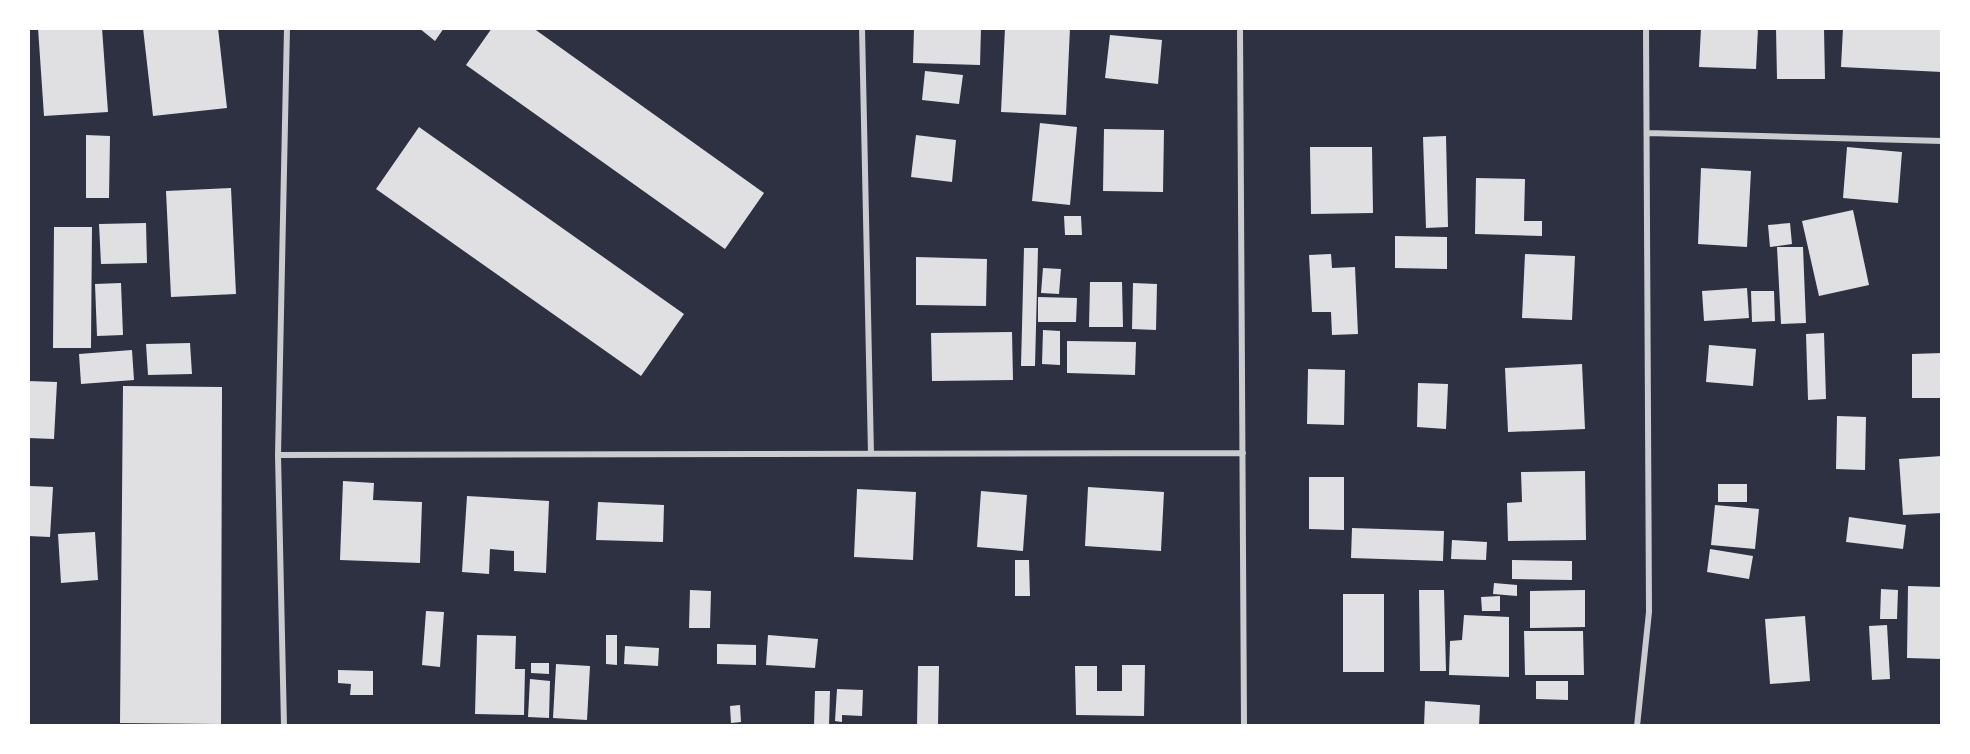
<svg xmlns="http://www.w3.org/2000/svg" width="1970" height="754" font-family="Raleway,sans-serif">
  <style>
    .building { fill: #e0e0e3 }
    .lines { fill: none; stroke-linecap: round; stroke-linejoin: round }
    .minor { stroke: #caccd0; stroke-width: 6 }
  </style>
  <rect width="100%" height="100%" fill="#2d3142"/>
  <!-- building -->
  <path class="building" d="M38,28H102L108,112L44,116Z
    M143,28H218L227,108L153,116Z
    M419,28H444L435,41Z
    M492,28H533L764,193L725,249L466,65Z
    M914,28H981L980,65L913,63Z
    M1005,28H1070L1066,115L1001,112Z
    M1701,28H1758L1756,69L1699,67Z
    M1776,28H1824L1825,79H1777Z
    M1843,28H1942V72L1841,67Z
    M1110,35L1162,40L1158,84L1105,78Z
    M925,71L963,75L959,104L922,100Z
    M1040,123L1077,127L1070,205L1032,201Z
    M419,127L684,314L641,376L376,189Z
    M1104,129L1164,130L1163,192L1103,191Z
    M86,135L110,136L109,198H86Z
    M916,135L956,140L952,182L911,177Z
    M1446,136L1448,227L1426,228L1423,137Z
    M1310,147H1372L1373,213L1311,214Z
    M1847,147L1902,152L1898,203L1843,198Z
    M1701,168L1751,171L1747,247L1698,244Z
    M1476,178L1525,179L1524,221H1542V236L1475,234Z
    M231,188L236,294L171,297L166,191Z
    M1853,210L1869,285L1819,296L1802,221Z
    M1064,216H1081L1082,235H1065Z
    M146,223L147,263L101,264L99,224Z
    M1790,223L1792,244L1770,247L1768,225Z
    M54,227H92L91,348H53Z
    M1395,236L1447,237V269L1395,268Z
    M1777,247H1803L1806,323L1781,324Z
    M1024,248H1038L1035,366H1021Z
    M1331,254L1332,268L1355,267L1358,334L1332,335L1331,312H1312L1309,255Z
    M1525,254L1575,256L1572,320L1522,318Z
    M916,257L987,259L986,306L916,305Z
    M1043,268L1061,269L1059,294L1041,293Z
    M1090,282H1122L1123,327H1089Z
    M121,283L123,335L97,336L95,284Z
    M1133,283L1157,284L1156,330L1132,329Z
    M1747,288L1749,318L1704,321L1702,291Z
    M1751,291H1774L1775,321L1752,322Z
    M1038,297L1077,298L1076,322H1038Z
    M1043,330L1060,331V365L1042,364Z
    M1012,332L1013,380L932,381L931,333Z
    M1824,333L1826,399L1808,400L1806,334Z
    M1067,341L1136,342L1135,375L1067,373Z
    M190,343L192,374L148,375L146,344Z
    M1709,345L1756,349L1753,386L1706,382Z
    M132,350L134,380L81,384L79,354Z
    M1942,353V398H1912V354Z
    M1582,364L1585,429L1508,432L1505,368Z
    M1308,369L1345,370L1344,425L1307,424Z
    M28,381L57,382L54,439L28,438Z
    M1418,383L1448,384L1446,429L1417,427Z
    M123,386L222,387L221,724L120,723Z
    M1837,416L1866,417L1865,470L1836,469Z
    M1942,456V513L1903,515L1899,459Z
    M1585,471L1586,540L1508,541L1507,503L1522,502L1521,472Z
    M1309,477H1344V530L1309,529Z
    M343,481L374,483L373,500L422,502L420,563L340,560Z
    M1718,484H1747V502H1718Z
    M30,486L53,487L50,537L28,536Z
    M1088,487L1164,492L1161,551L1085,546Z
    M857,489L916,492L913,560L854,557Z
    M981,491L1027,495L1023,551L977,547Z
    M467,496L549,501L546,573L514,571V551L490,549L489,574L462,572Z
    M598,502L664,505L663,542L596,540Z
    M1715,505L1759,509L1755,549L1711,545Z
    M1849,517L1906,525L1903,549L1846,542Z
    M1352,528L1444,531L1443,561L1351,558Z
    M95,532L98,580L61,583L58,534Z
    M1452,540L1487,542L1486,560L1451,559Z
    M1710,549L1753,556L1749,579L1707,572Z
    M1015,560H1029L1030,596H1015Z
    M1512,560L1572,561V580L1512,579Z
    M1494,583L1517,585V596L1493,594Z
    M1908,586L1942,587V659L1907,658Z
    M1881,589L1898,590L1897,619H1880Z
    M690,590L711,591L710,628H689Z
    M1419,590H1444L1446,671H1420Z
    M1585,590V627L1530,628V591Z
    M1343,594H1384V672H1343Z
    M1500,596V611H1482L1481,597Z
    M426,611L444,612L440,667L422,665Z
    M1464,615L1509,617V677L1449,675L1450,641L1462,640Z
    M1805,616L1810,681L1770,684L1765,619Z
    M1887,625L1890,679L1872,680L1869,626Z
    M1524,631H1583L1584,675H1525Z
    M477,635L516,636L515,669H525L524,715L475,714Z
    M606,635H617V665L606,664Z
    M768,635L818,639L815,668L766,665Z
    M717,644L756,645V665L717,664Z
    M625,646L659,648L658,666L624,664Z
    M531,663H549V674L531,673Z
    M556,664L590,666L587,720L553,718Z
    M1122,665H1145L1144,716L1076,715L1075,666H1097V691H1122Z
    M918,666H939L938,726H917Z
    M338,670L373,671V695H350L351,684L338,683Z
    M530,679L550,681L549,718L528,717Z
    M1536,681H1568V700L1536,699Z
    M837,689L863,690L862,716L842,715V722L835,721Z
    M815,691H830L829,726H814Z
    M1425,701L1480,705L1479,726H1424Z
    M740,705L741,722L731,723L730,706Z"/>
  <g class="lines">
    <!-- minor -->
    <path class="minor" d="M862,28L871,454
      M1240,28L1244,726
      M1647,133L1942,141
      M278,455L1243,453
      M284,726L278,455L287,28
      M1637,726L1649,612L1646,28"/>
  </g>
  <!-- border -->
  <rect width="1970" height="754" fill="none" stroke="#ffffff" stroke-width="60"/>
</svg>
